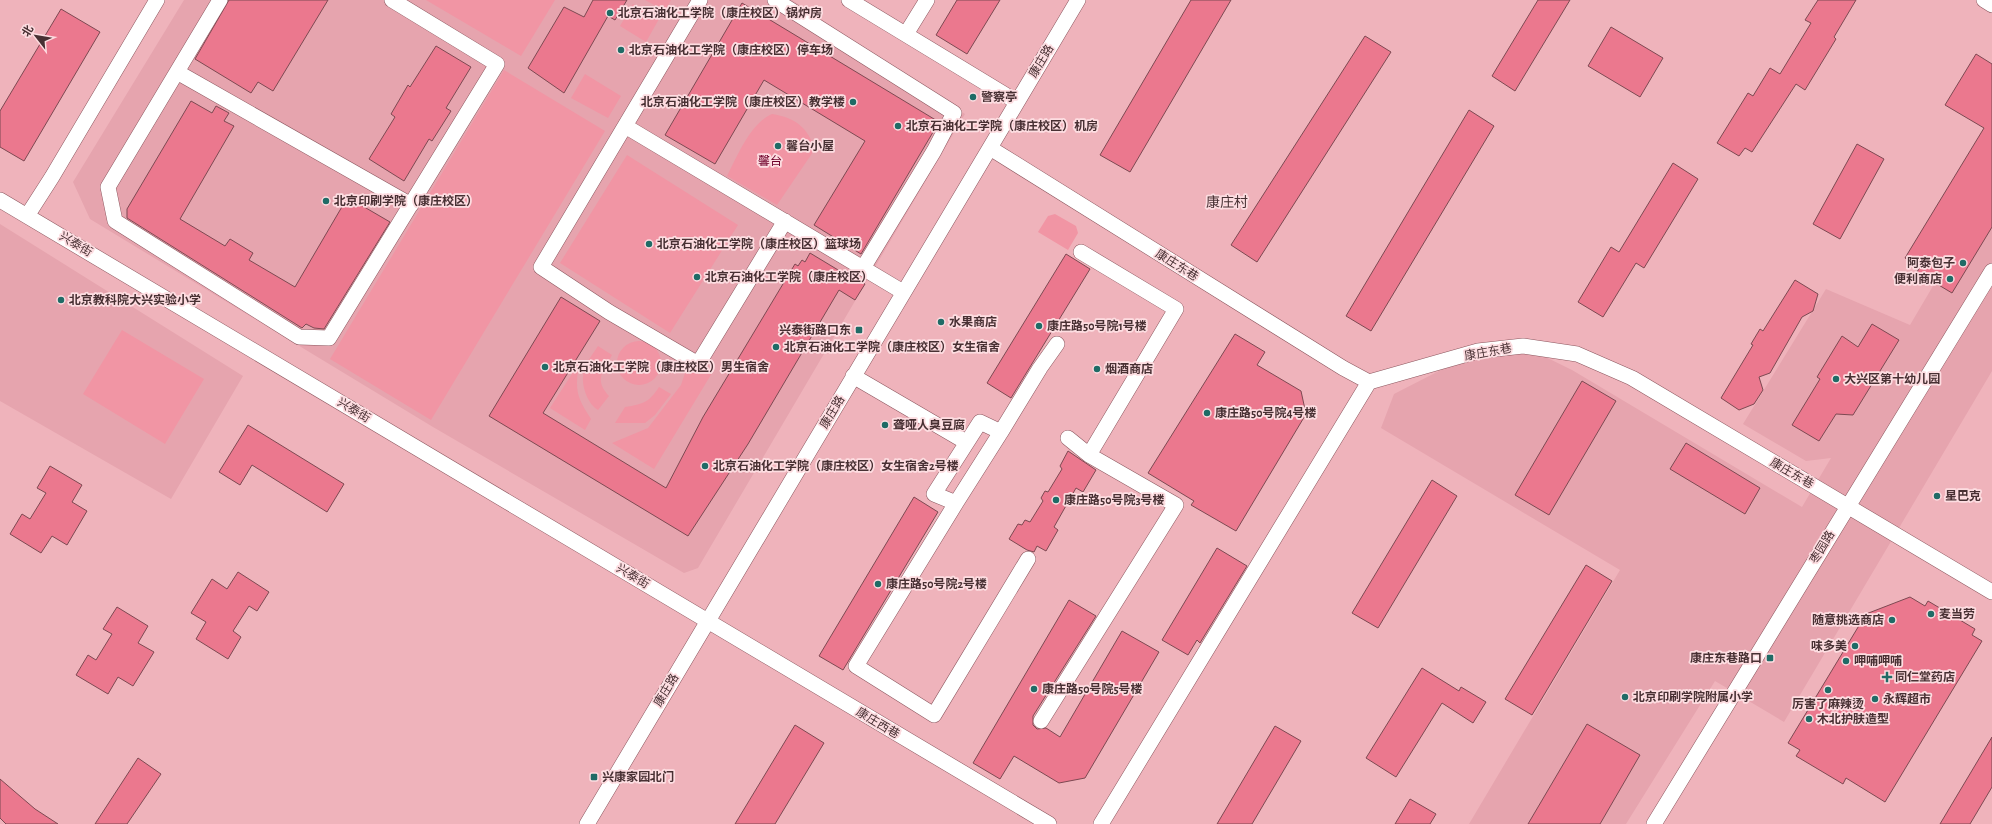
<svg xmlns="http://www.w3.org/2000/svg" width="1992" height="824" font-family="'Alegreya Sans','Noto Sans SC',sans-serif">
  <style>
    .built { fill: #e6a4ae }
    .green { fill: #f195a4 }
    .building { fill: #eb788e; stroke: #7d4952 }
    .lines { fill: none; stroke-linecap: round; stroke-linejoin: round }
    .minor-casing { stroke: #8c575f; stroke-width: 16 }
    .minor { stroke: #fff; stroke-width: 15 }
    .poi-dot { fill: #1f6b66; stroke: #fddde1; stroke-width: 1.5 }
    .labels { text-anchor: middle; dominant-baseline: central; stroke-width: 3.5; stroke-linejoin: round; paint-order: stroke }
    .poi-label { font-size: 12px; font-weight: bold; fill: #483033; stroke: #fddde1; text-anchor: start }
    .street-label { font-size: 12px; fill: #483033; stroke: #fddde1 }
    .park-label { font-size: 12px; fill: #6f002a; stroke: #fddde1 }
    .quarter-label { font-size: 14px; fill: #483033; stroke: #fddde1 }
  </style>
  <rect width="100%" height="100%" fill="#efb3bb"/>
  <!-- built -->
  <path class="built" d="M184,0H792L965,114L698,568L684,573L433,427L90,219L73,182Z
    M1992,186V371L1784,722L1715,681L1626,824H1469L1620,570L1381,428L1394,394L1478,351L1523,346L1572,370L1802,507L1831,458L1806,461L1743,424L1826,289L1910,325Z
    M0,224L243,376L171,499L0,401Z"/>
  <!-- green -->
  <path class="green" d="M426,0H555L521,56Z
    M645,0H671L665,11Z
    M633,4L659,19L646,42L620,26Z
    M504,70L605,131L431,420L330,359Z
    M585,74L621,96L608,118L571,98Z
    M772,114C796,118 807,127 815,149L777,205L727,176C738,155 750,124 772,114Z
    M627,155L738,225L670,333L560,263Z
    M1055,214L1076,226L1078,233L1068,250L1038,232L1048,216Z
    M122,330L204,379L165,444L83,394Z
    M617 363a22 22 0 1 1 44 0a22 22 0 1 1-44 0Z
    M598,346L612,355C604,372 593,378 609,396L598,410C587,404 580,383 584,371C586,362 593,354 598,346Z
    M579,363C575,390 576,396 591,419L585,430L550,408Z
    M685,373H712L654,469L612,443L648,428L681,385Z
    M659,387L671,394L655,415L645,423H615L625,407C644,404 649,402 659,387Z"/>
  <!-- building -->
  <path class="building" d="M229,0H328L273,91L258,82L251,93L195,59Z
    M593,0H627L615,20L608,16L564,93L528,68L564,7L584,17Z
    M957,0H1000L967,54L936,35Z
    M1191,0H1231L1130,172L1100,155Z
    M1538,0H1570L1515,91L1492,76Z
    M1818,0H1856L1834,37L1836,39L1805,90L1796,84L1752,152L1745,148L1739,156L1717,143L1748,93L1753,96L1770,68L1780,74L1811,23L1805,20Z
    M742,3L939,122L861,254L814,225L865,141L764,80L715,164L665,135Z
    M61,9L100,32L24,161L0,147V111Z
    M1611,27L1663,58L1640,97L1588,66Z
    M1365,36L1391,52L1257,262L1231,245Z
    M436,46L471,67L446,108L451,111L432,141L429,139L404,181L369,159L395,117L391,114L408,85L410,87Z
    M1976,54L1992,64V227L1952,293L1917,272L1920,267L1905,258L1984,128L1945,105Z
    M191,101L212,113L216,106L229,113L224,121L234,126L180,219L225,246L230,239L253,253L249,260L295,287L343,205L354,201L390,222L324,329L314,328L306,324L302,328L127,218V209Z
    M1469,110L1494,126L1371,331L1346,316Z
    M1857,144L1884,159L1840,239L1813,224Z
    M1673,163L1698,179L1644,268L1636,263L1603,317L1578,302L1611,247L1619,252Z
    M810,253L853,279L854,277L865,284L855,300L839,290L748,444L688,536L489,416L561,297L600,321L543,413L666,488L703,417L795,264L798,266L802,260L805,262Z
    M1066,254L1090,269L1011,398L987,383Z
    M1795,280L1818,294L1813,311L1802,317L1770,373L1759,377L1763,390L1754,404L1739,410L1721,398L1753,345L1751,344L1760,329L1763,331Z
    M1872,324L1899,340L1853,415L1836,414L1819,441L1792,425L1820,379L1817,377L1842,336L1858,347Z
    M1235,334L1265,352L1257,365L1301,391L1306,414L1236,531L1191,505L1194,501L1148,473Z
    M1582,381L1616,401L1549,515L1515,495Z
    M248,425L344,484L327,512L252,465L240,485L219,472Z
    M1686,443L1760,488L1745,514L1670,469Z
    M1068,451L1096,470L1083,492L1076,488L1054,527L1058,530L1046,551L1037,546L1034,552L1027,550L1009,539L1018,524L1022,525L1025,520L1030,522L1043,501L1041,498L1045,491L1048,492L1062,469L1060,466Z
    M50,466L82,485L72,502L87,511L67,545L52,536L41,553L10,534L22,514L30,519L46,493L37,488Z
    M1432,480L1457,496L1378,628L1352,613Z
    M914,497L938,512L843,670L819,656Z
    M1217,548L1247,566L1200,643L1197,640L1188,655L1162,640Z
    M1586,565L1612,581L1532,715L1505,699Z
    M238,572L269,592L257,611L249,606L233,631L241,637L228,659L196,639L206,622L191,613L212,579L227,589Z
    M1910,597L1925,606L1928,601L1975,629L1972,635L1982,641L1885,802L1846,778L1843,784L1796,756L1800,750L1788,743L1866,614Z
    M1069,600L1096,616L1033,716V725L1037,729L1046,728L1060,737L1122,631L1159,652L1085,778L1059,783L1014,756L1000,779L973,763Z
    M117,607L148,626L138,643L154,652L133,686L118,677L108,694L76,675L88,655L96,660L112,634L103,629Z
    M1422,668L1459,691L1461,687L1486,702L1473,723L1442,703L1396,777L1366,758Z
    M1587,724L1640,755L1600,824H1528Z
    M795,725L824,743L775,824H735Z
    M1275,726L1301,741L1252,824H1217Z
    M1992,737V787L1970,824H1940Z
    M138,758L161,774L127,824H95Z
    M0,779L35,809L58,824H6L0,818Z
    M1410,799L1436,814L1430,824H1395Z"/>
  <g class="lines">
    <defs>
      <path id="minor" d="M220,0L108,187L115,221L299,337L329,338L497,64L392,0
        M700,0L541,267L609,312L698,364L785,221
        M775,0L954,113L934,151L863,268
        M849,0L1017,102
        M1984,0L1992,5
        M906,34L927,0
        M177,72L411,205
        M625,126L903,292
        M990,148L1343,368L1369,382L1478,351L1523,346L1577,354L1632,378L1992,592
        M0,200L1049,824
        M27,216L52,177L157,0
        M1081,252L1176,309L1089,455
        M853,376L966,442
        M1001,432L1040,368L1057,344
        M956,503L1001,432L980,422L934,494L956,503L856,666L934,715L1028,559
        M1041,721L1176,505L1089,455L1068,438
        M587,824L1078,0
        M1101,824L1369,382
        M1654,824L1992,271"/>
    </defs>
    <!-- minor casing -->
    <use href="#minor" class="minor-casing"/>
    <!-- minor -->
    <use href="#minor" class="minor"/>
  </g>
  <!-- markers -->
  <g class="poi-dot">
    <circle cx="610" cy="13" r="4"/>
    <circle cx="621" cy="50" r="4"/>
    <circle cx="973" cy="97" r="4"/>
    <circle cx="853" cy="102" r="4"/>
    <circle cx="898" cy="126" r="4"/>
    <circle cx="778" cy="146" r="4"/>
    <circle cx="326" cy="201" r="4"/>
    <circle cx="649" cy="244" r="4"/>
    <circle cx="1963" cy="263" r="4"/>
    <circle cx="697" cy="277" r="4"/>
    <circle cx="1950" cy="279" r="4"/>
    <circle cx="61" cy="300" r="4"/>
    <circle cx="941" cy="322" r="4"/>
    <circle cx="1039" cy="326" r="4"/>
    <rect x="855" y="326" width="8" height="8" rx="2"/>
    <circle cx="776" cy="347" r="4"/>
    <circle cx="545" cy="367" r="4"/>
    <circle cx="1097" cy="369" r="4"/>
    <circle cx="1836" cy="379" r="4"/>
    <circle cx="1207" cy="413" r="4"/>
    <circle cx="885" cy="425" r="4"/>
    <circle cx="705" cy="466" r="4"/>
    <circle cx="1937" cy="496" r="4"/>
    <circle cx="1056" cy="500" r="4"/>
    <circle cx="878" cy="584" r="4"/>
    <circle cx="1931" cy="614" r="4"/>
    <circle cx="1892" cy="620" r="4"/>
    <circle cx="1855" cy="646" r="4"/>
    <rect x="1766" y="654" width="8" height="8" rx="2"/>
    <circle cx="1846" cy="661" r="4"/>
    <path d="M1885 671h4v4h4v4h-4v4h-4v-4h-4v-4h4z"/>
    <circle cx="1034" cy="689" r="4"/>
    <circle cx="1828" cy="690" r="4"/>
    <circle cx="1625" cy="697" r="4"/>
    <circle cx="1875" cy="699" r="4"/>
    <circle cx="1809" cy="719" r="4"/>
    <rect x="590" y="773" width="8" height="8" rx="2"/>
  </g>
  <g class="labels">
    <!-- poi labels -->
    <g class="poi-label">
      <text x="618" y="13">北京石油化工学院（康庄校区）锅炉房</text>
      <text x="629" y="50">北京石油化工学院（康庄校区）停车场</text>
      <text x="981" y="97">警察亭</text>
      <text x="845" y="102" text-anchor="end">北京石油化工学院（康庄校区）教学楼</text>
      <text x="906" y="126">北京石油化工学院（康庄校区）机房</text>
      <text x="786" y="146">馨台小屋</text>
      <text x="334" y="201">北京印刷学院（康庄校区）</text>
      <text x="657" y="244">北京石油化工学院（康庄校区）篮球场</text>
      <text x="1955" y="263" text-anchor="end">阿泰包子</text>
      <text x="705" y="277">北京石油化工学院（康庄校区）</text>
      <text x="1942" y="279" text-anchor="end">便利商店</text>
      <text x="69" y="300">北京教科院大兴实验小学</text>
      <text x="949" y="322">水果商店</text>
      <text x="1047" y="326">康庄路50号院1号楼</text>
      <text x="851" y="330" text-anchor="end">兴泰街路口东</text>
      <text x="784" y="347">北京石油化工学院（康庄校区）女生宿舍</text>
      <text x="553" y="367">北京石油化工学院（康庄校区）男生宿舍</text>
      <text x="1105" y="369">烟酒商店</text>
      <text x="1844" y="379">大兴区第十幼儿园</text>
      <text x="1215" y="413">康庄路50号院4号楼</text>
      <text x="893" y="425">聋哑人臭豆腐</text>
      <text x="713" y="466">北京石油化工学院（康庄校区）女生宿舍2号楼</text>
      <text x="1945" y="496">星巴克</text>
      <text x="1064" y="500">康庄路50号院3号楼</text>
      <text x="886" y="584">康庄路50号院2号楼</text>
      <text x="1939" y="614">麦当劳</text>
      <text x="1884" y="620" text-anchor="end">随意挑选商店</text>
      <text x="1847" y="646" text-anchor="end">味多美</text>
      <text x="1762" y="658" text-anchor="end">康庄东巷路口</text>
      <text x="1854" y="661">呷哺呷哺</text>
      <text x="1895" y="677">同仁堂药店</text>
      <text x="1042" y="689">康庄路50号院5号楼</text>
      <text x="1633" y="697">北京印刷学院附属小学</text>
      <text x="1883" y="699">永辉超市</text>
      <text x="1828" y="704" text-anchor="middle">厉害了麻辣烫</text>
      <text x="1817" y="719">木北护肤造型</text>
      <text x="602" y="777">兴康家园北门</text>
    </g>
    <!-- street labels -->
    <g class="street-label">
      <text transform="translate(1041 61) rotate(-59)">康庄路</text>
      <text transform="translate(76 244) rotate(31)">兴泰街</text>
      <text transform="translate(1177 265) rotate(32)">康庄东巷</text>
      <text transform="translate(1488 352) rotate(-10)">康庄东巷</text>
      <text transform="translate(354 410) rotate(31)">兴泰街</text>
      <text transform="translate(832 412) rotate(-59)">康庄路</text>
      <text transform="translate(1792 473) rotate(30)">康庄东巷</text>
      <text transform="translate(1822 547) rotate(-59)">枣园路</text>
      <text transform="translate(633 576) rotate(31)">兴泰街</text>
      <text transform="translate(666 690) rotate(-59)">康庄路</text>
      <text transform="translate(878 723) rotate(31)">康庄西巷</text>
    </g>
    <!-- park labels -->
    <g class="park-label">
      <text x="770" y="161">馨台</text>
    </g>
    <!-- quarter labels -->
    <g class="quarter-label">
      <text x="1227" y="203">康庄村</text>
    </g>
  </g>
  <!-- north arrow -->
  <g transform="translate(36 36) rotate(301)" stroke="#fddde1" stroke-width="3" paint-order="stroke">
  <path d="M0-3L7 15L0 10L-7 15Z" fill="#483033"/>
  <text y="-6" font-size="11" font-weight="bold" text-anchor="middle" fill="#483033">北</text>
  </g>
</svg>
